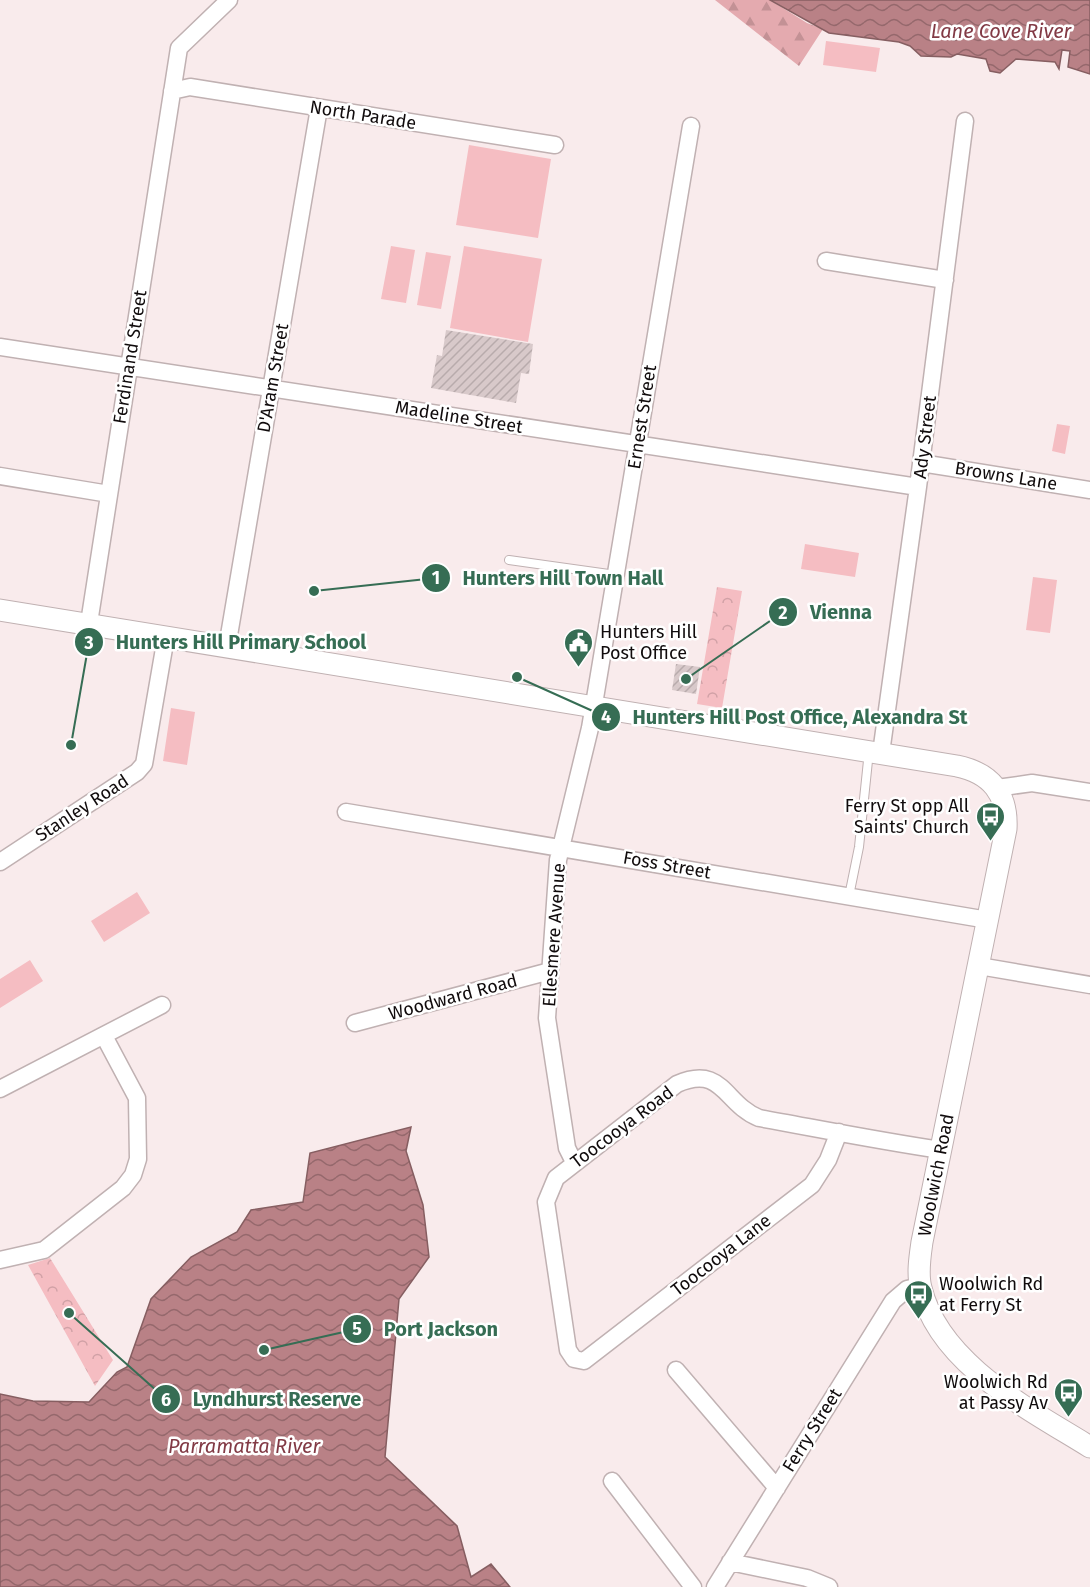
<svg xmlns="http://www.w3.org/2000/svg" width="1090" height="1587" font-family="'Fira Sans',sans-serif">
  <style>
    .forest { fill: url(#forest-firs) }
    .park { fill: url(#park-crowns) }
    .pitch { fill: #f5bdc2 }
    .water { fill: url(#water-waves); stroke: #865e61; stroke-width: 1.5 }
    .building { fill: url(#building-hatch) }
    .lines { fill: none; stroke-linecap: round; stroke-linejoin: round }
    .service-casing { stroke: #c0b1b2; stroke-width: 10 }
    .minor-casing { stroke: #c0b1b2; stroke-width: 19 }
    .tertiary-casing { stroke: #c0b1b2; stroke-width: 23 }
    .service { stroke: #fff; stroke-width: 8 }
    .minor { stroke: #fff; stroke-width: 16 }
    .tertiary { stroke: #fff; stroke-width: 21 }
    .labels { text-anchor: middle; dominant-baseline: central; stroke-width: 5; stroke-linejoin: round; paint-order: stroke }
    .street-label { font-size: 18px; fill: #100b0c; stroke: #fff }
    .poi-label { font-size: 18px; fill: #100b0c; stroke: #fff; text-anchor: start }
    .water-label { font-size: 20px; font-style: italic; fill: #823a45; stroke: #fff }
    .leader { fill: none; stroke: #366d54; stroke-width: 2 }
    .callout-dot { fill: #366d54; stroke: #fff; stroke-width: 2 }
    .mark-label { font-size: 18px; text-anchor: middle; font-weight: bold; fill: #fff }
    .callout-label { font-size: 20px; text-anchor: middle; font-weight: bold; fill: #366d54; stroke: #fff; stroke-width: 5; stroke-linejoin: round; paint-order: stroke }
  </style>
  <defs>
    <pattern id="forest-firs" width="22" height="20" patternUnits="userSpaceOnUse" patternTransform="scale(1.5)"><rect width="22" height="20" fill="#e4aaaf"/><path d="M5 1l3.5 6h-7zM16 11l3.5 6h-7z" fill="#c39195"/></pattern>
    <pattern id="park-crowns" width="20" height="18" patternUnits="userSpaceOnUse" patternTransform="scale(1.5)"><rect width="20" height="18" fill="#f5bdc2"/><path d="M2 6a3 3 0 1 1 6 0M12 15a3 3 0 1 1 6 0" fill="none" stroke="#d1a1a6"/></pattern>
    <pattern id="water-waves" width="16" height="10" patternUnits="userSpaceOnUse" patternTransform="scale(1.5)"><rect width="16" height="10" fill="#b98186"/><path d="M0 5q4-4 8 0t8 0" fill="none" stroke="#95686c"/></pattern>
    <pattern id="building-hatch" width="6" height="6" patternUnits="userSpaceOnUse" patternTransform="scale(1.5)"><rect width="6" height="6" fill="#d8c9ca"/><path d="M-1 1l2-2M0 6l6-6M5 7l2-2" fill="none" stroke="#b8abac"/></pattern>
  </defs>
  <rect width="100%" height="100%" fill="#f9ebec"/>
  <!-- forest -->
  <path class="forest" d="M715,0H770L807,23L823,29L799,66Z"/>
  <!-- park -->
  <path class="park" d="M717,587L742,591L722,708L697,704Z
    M50,1258L113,1360L95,1386L28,1265Z"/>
  <!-- pitch -->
  <path class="pitch" d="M826,41L880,48L876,72L823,65Z
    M469,145L551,159L538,238L456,225Z
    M391,246L415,250L406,303L381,299Z
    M464,246L542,259L528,342L450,328Z
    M426,252L451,256L441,309L417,305Z
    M1057,424L1070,426L1065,454L1052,451Z
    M805,544L859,553L855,577L801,569Z
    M1033,577L1057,580L1050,633L1026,630Z
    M171,708L195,712L187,765L163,761Z
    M137,892L150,913L104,942L91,921Z
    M30,960L43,981L0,1008V979Z"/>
  <!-- water -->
  <path class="water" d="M770,0H1090V74L1068,67L1070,51L1062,50L1059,69L1055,62L1016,59L1000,73L990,71L986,59L957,54L951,57L921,56L910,46L899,42L829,33Z
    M411,1127L406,1151L423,1205L429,1257L399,1299L385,1457L457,1526L471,1577L491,1564L510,1587H0V1394L33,1401L89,1402L117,1372L127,1367L151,1299L191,1257L237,1232L251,1210L303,1202L310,1153Z"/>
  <!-- building -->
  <path class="building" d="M446,330L533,344L529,374L521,373L516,403L431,388L437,355L442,356Z
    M676,664L700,667L696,694L672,690Z"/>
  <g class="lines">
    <defs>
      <path id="service" d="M509,560L616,575
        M849,896L859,847L869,751"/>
      <path id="minor" d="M172,91L190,87L555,145
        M826,261L945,280
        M0,347L918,487
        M921,463L1090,490
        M0,476L109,494
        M89,623L179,48L229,0
        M227,647L319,108
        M881,753L918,487L965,121
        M997,788L1032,783L1090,792
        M346,812L988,920
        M0,862L137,772L144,764L166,637
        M979,966L1090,985
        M355,1023L550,971
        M0,1089L162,1005
        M839,1132L828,1160L812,1185L584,1361L574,1359L568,1350L546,1202L556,1178L677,1084C723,1064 724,1104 759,1118C820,1129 880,1141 941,1150
        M574,1162L567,1148L547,1018L558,860L590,728L691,126
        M0,1260L44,1250L123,1188L133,1175L138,1159L137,1098L104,1036
        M676,1370L777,1488
        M612,1481L693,1587
        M730,1562L807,1578L829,1587
        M715,1587L893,1301L907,1289L920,1286"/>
      <path id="tertiary" d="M0,610L957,766C991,773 1008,794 1006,829L922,1242C920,1256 917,1274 921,1288C939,1364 1029,1409 1090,1447"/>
    </defs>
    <!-- service casing -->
    <use href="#service" class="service-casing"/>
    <!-- minor casing -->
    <use href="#minor" class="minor-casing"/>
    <!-- tertiary casing -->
    <use href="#tertiary" class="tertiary-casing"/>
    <!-- service -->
    <use href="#service" class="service"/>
    <!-- minor -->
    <use href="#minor" class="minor"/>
    <!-- tertiary -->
    <use href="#tertiary" class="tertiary"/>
  </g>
  <!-- icons -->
  <defs>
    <symbol id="civic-pin" viewBox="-11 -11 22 30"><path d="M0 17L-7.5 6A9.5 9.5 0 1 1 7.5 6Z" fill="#366d54" stroke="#fff"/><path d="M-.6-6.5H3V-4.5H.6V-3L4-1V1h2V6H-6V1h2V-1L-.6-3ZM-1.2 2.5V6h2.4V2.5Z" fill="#fff"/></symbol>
    <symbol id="bus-pin" viewBox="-11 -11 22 30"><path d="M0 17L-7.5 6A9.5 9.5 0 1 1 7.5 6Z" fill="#366d54" stroke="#fff"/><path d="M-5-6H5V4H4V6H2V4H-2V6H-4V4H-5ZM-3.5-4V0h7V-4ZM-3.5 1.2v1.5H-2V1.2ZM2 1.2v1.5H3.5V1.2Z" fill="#fff"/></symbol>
  </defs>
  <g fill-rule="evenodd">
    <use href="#civic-pin" x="562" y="626" width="33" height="45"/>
    <use href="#bus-pin" x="974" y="800" width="33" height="45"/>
    <use href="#bus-pin" x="902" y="1278" width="33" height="45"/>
    <use href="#bus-pin" x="1052" y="1376" width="33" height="45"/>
  </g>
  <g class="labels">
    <!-- street labels -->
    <g class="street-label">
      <text transform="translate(363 115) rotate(9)">North Parade</text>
      <text transform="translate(130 357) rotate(-81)">Ferdinand Street</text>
      <text transform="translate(273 378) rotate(-80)">D'Aram Street</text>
      <text transform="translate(459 417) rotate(9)">Madeline Street</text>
      <text transform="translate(642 417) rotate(-81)">Ernest Street</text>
      <text transform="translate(925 437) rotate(-83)">Ady Street</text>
      <text transform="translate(1006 476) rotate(9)">Browns Lane</text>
      <text transform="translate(82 808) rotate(-33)">Stanley Road</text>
      <text transform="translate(667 865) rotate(10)">Foss Street</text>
      <text transform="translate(554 935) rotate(-86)">Ellesmere Avenue</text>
      <text transform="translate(453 997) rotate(-15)">Woodward Road</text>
      <text transform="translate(622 1127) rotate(-37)">Toocooya Road</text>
      <text transform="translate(936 1175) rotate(-79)">Woolwich Road</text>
      <text transform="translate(721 1255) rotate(-38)">Toocooya Lane</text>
      <text transform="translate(812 1430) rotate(-58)">Ferry Street</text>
    </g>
    <!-- poi labels -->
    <g class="poi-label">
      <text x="600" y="632">Hunters Hill<tspan x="600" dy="21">Post Office</tspan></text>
      <text x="969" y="806" text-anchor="end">Ferry St opp All<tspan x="969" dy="21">Saints' Church</tspan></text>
      <text x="939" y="1284">Woolwich Rd<tspan x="939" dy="21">at Ferry St</tspan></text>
      <text x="1048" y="1382" text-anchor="end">Woolwich Rd<tspan x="1048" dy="21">at Passy Av</tspan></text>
    </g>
    <!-- water labels -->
    <g class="water-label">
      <text x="1001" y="31">Lane Cove River</text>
      <text x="244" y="1446">Parramatta River</text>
    </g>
  </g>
  <!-- callouts -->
  <path class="leader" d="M314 591L436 578M686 679L783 612M71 745L89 642M517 677L606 717M264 1350L357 1329M69 1313L166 1399"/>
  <g class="callout-dot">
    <circle cx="314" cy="591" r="6"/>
    <circle cx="686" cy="679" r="6"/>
    <circle cx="71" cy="745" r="6"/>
    <circle cx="517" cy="677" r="6"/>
    <circle cx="264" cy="1350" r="6"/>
    <circle cx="69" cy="1313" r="6"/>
    <circle cx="436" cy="578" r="15"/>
    <circle cx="783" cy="612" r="15"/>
    <circle cx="89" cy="642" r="15"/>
    <circle cx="606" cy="717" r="15"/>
    <circle cx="357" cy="1329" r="15"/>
    <circle cx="166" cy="1399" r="15"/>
  </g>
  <g class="mark-label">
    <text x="436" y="584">1</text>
    <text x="783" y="619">2</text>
    <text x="89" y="649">3</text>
    <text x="606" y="723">4</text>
    <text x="357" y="1335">5</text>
    <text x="166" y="1406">6</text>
  </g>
  <g class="callout-label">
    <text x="563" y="585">Hunters Hill Town Hall</text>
    <text x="841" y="619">Vienna</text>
    <text x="241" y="649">Hunters Hill Primary School</text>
    <text x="800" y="724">Hunters Hill Post Office, Alexandra St</text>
    <text x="441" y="1336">Port Jackson</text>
    <text x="277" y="1406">Lyndhurst Reserve</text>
  </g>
</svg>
